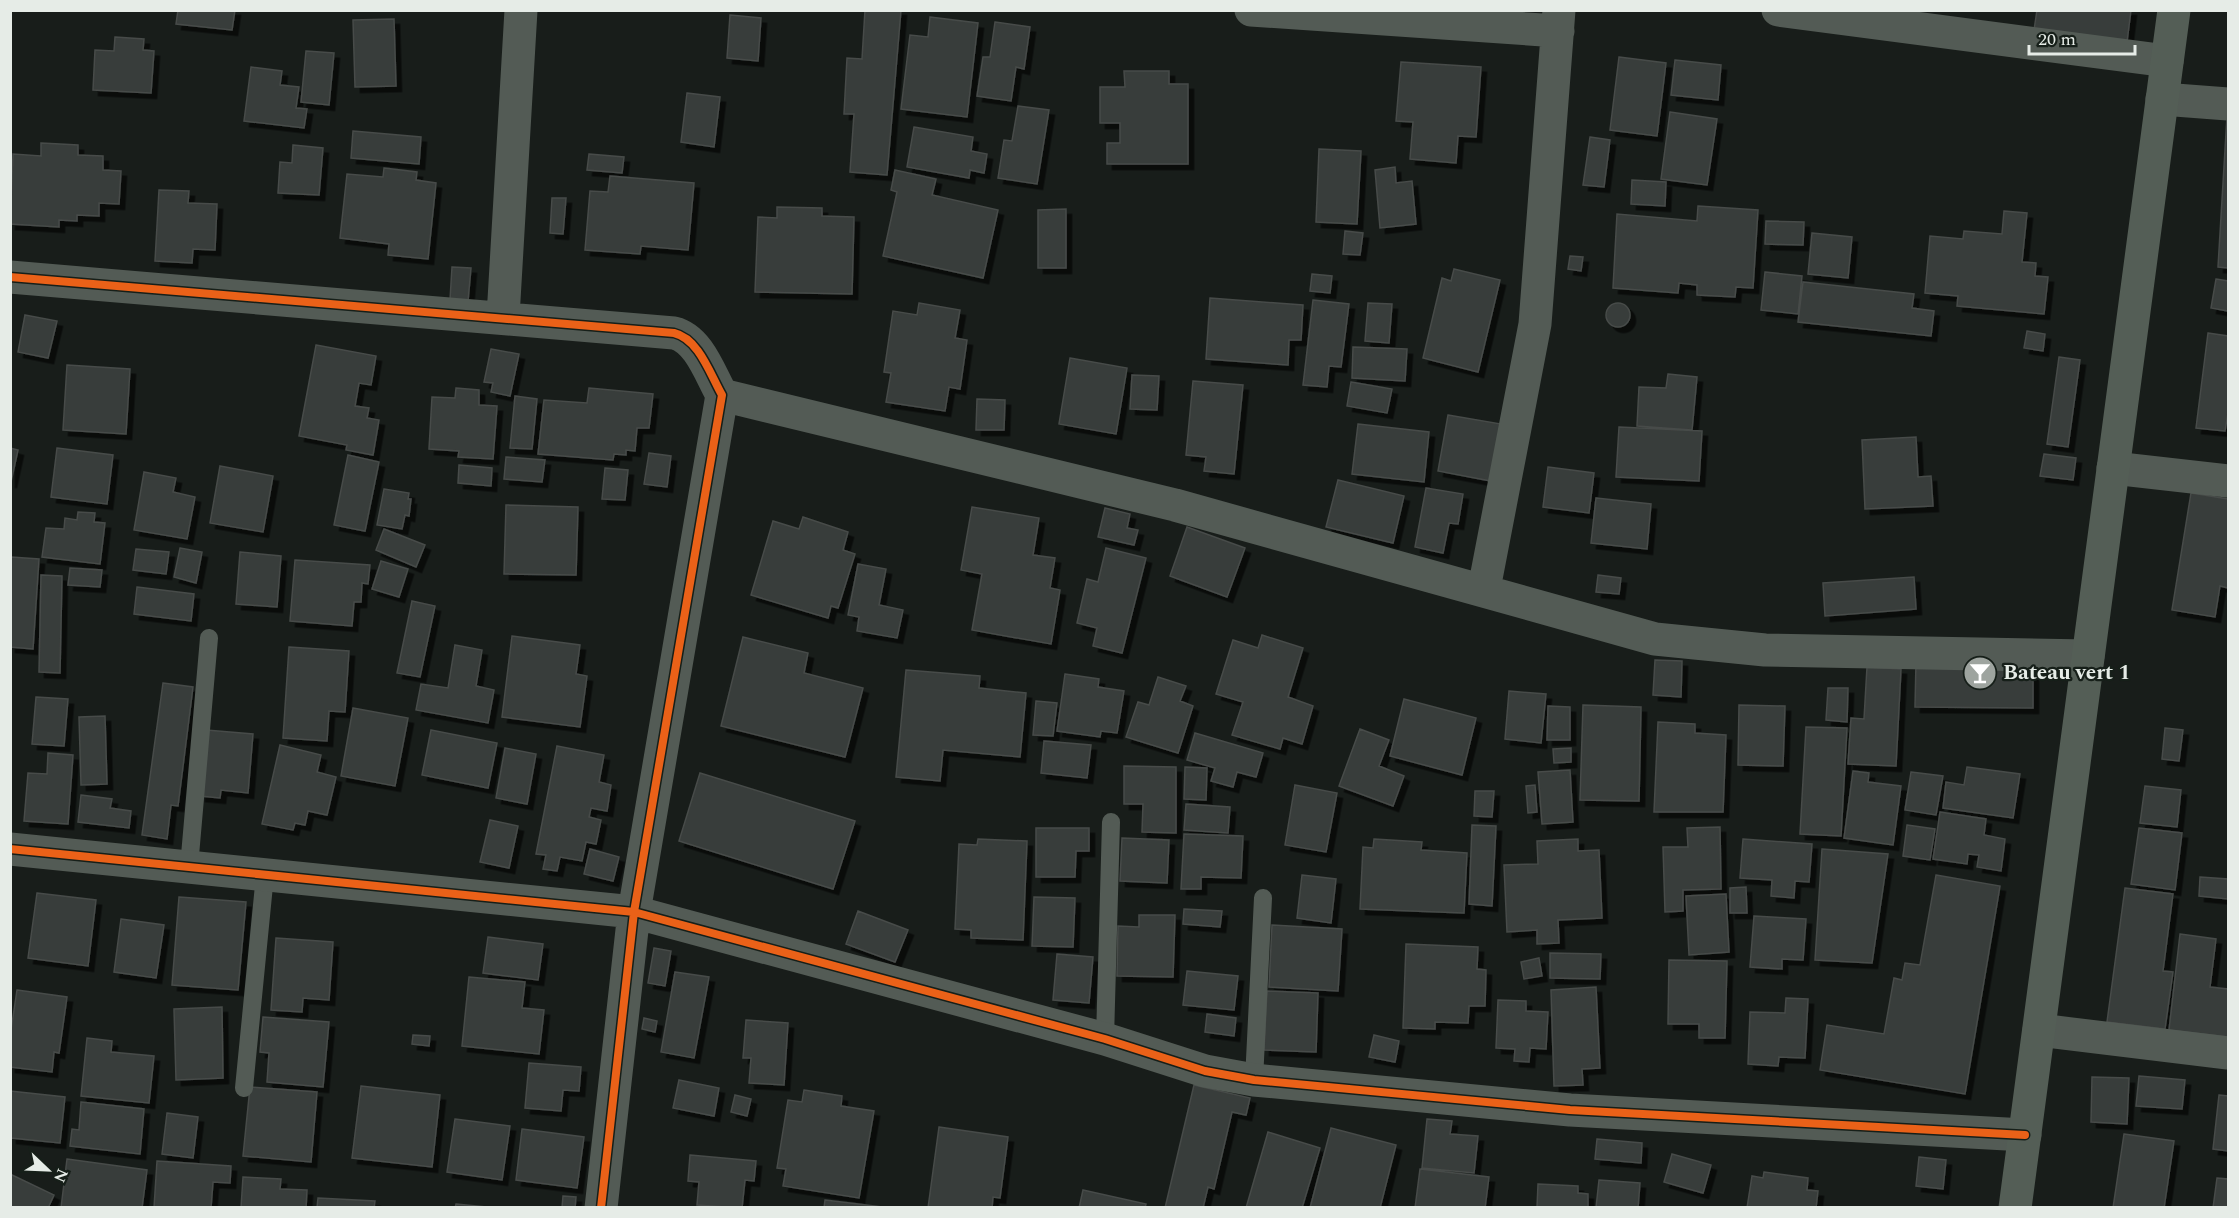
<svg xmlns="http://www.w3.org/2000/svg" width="2239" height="1218" font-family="Spectral,serif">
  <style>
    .building { fill: #383c3a; stroke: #474b49; stroke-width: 1.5; filter: url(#shadow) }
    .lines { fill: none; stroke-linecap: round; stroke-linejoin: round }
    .service { stroke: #535b55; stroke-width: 18 }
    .minor { stroke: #535b55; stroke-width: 33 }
    .secondary { stroke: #545e56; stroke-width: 33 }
    .cycleway-casing { stroke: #161f19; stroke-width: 11 }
    .cycleway { stroke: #ea6118; stroke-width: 8 }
    .labels { text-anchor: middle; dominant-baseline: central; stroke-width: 4.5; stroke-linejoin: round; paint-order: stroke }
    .poi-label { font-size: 21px; font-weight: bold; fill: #e6ece7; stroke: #161f19; text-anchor: start }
  </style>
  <defs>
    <filter id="shadow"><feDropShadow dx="5.5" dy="5.5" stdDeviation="0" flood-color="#0009"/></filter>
  </defs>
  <rect width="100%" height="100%" fill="#181d1a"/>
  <!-- building -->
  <path class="building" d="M178,10H235L232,30L176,24Z
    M865,10H901L887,175L850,172L854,114H844L847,58L862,59Z
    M2037,10H2131L2126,50L2033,37Z
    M730,15L761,18L758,61L727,58Z
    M930,17L978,23L967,117L901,109L910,35L928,37Z
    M394,19L396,86L355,87L353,20Z
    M995,22L1030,27L1024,69L1016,67L1011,101L977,96L983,57H990Z
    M115,37L144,39L143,50L154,51L151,93L93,90L95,50L114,51Z
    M306,51L334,53L329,105L301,102Z
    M1619,57L1666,63L1657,136L1610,130Z
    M1675,60L1721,65L1718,100L1671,95Z
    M1401,62L1481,67L1476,137L1458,136L1456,163L1410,159L1413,122L1396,121Z
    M251,67L282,71L280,85L299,87L296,108L307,109L304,128L244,121Z
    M1124,71H1169V84H1188V164H1107V143H1120V123H1100V87H1125Z
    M687,93L720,97L714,147L681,142Z
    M1018,106L1049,110L1037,184L998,178L1004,140L1012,141Z
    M1670,112L1717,119L1707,185L1661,179Z
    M2227,116H2228V268L2218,267Z
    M914,127L973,137L971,151L987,154L984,173L970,170L969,178L907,167Z
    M353,131L421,137L419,164L351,158Z
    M1590,137L1610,140L1604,187L1583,185Z
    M41,143L78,145V155L103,156V170L121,171L119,204L99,203V216L77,215V221L59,220V227L10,224L13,154L41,156Z
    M293,145L323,148L319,195L278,193L280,162L292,163Z
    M1319,149L1361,151L1357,224L1316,222Z
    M589,154L624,157L622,173L587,170Z
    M1395,167L1396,183L1412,181L1416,224L1380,228L1375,170Z
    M384,168L417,172L416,180L436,183L428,259L388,255L389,244L340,238L347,174L383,177Z
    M895,170L936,179L932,195L998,210L983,278L883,256L897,192L891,190Z
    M610,176L694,183L688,250L641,246L640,254L585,250L590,191L608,192Z
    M1632,180L1666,182L1665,206L1631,204Z
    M159,190L189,191L188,203L217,204L215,250L193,249L192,263L155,261Z
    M552,198H566L563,234L550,233Z
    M1698,206L1758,210L1753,288L1736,287L1735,297L1697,295V285L1679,283L1678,293L1613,288L1617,214L1697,221Z
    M777,207L822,208V216L854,217L852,294L755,292L758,217L777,218Z
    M1066,209V268H1038V210Z
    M2004,211L2027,213L2022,262L2036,263L2035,276L2048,277L2044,314L1957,306L1958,296L1925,293L1930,236L1963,239L1964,231L2002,234Z
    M1766,221L1804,222L1803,245L1765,244Z
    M1345,231L1363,233L1360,255L1343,254Z
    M1812,233L1852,237L1848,278L1808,274Z
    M1570,256L1583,257L1581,271L1568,269Z
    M452,267L471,268L468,301L450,300Z
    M1454,269L1500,280L1478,372L1423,358L1442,278L1451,281Z
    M1765,272L1802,276L1798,314L1761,310Z
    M1312,274L1332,276L1330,293L1310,291Z
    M2216,279L2228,281V311L2211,308Z
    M1803,282L1914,294L1912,308L1934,311L1931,336L1798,322Z
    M1210,298L1303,305L1301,340H1289L1288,365L1206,359Z
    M1313,300L1349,304L1341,367L1329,366L1327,387L1303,385Z
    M1606 315a12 12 0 1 1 24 0a12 12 0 1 1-24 0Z
    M919,303L960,310L955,338L967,340L960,389L949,387L945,411L886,402L891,373L884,372L893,311L917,315Z
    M1368,303L1392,304L1389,343L1365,341Z
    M25,315L57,321L48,358L18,352Z
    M2027,331L2045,334L2043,351L2024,348Z
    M2208,333L2228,336V413L2225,431L2196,428Z
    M316,345L376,356L371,385L359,383L355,406L369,408L367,418L379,420L373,455L346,450L347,445L299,436Z
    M1353,347L1407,349L1405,381L1352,378Z
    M491,349L519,354L510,396L491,392L493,383L484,382Z
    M2059,357L2080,360L2068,447L2047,444Z
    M1070,358L1127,368L1116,434L1059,424Z
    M67,365L130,369L126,434L63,430Z
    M1668,374L1697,377L1692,430L1637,426L1639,387L1666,388Z
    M1132,375L1159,376L1157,410L1130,409Z
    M1193,381L1243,385L1234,474L1204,471L1206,457L1186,455Z
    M1351,382L1392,389L1387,413L1347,406Z
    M456,388L479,390V405L497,406L493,459L458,457L459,451L429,449L432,397L455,398Z
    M589,388L653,394L649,428H637L635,451L626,450V455L614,454L613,460L538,454L544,400L587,403Z
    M515,396L537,399L532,449L510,448Z
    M977,399L1005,400L1004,430H976Z
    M1448,415L1501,424L1491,481L1438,471Z
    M1358,424L1429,432L1424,482L1352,474Z
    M1619,427L1702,431L1699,481L1616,477Z
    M1916,437L1918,477L1931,476L1933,506L1865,509L1862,440Z
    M10,448L18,450L11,482H10Z
    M57,448L113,455L107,504L51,497Z
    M649,453L671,456L667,487L644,484Z
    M2044,454L2076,458L2073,480L2040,476Z
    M348,455L379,462L365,531L334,525Z
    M506,457L545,460L542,482L504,479Z
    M459,465L492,468L491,486L458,483Z
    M220,466L273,476L263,532L210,523Z
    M1548,467L1594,473L1589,513L1543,507Z
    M605,468L628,470L625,500L602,499Z
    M144,472L176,478L173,492L195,497L187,539L134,530Z
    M1338,480L1404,496L1393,543L1326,527Z
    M1426,488L1463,494L1458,524L1449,523L1443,553L1415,547Z
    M384,489L409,493L408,499H411L409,516L405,515L402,529L377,525Z
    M2191,493L2228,499V588L2220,586L2215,617L2172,610Z
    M1596,498L1651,504L1647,549L1591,543Z
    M506,505L578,507L576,575L504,574Z
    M972,507L1039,518L1033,555L1055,558L1050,588L1060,590L1051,644L972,630L982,574L961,570Z
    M1105,508L1130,514L1127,528L1138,530L1134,545L1098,537Z
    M78,512L95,513L94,522L105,523L100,564L42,557L46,528L64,529L65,518L77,520Z
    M803,517L848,532L843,550L855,554L838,608L831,606L828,618L751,595L773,521L799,529Z
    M1187,527L1245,548L1227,597L1170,576Z
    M384,529L425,545L416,567L376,550Z
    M180,548L202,552L196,583L174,577Z
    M1106,548L1146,558L1122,653L1093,646L1097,628L1077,623L1087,579L1098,582Z
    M136,549L169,552L166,574L133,570Z
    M240,552L281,556L277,607L236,604Z
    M11,557L39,559L33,649L10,647Z
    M295,560L370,565L368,584L362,583L361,602H354L352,626L290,621Z
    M381,561L408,569L399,597L372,589Z
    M858,564L886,569L879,605L903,610L897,638L857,631L859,617L848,615Z
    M70,568L102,570L100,587L68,585Z
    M41,575L62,576L60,673L39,672Z
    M1598,575L1621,578L1619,594L1596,592Z
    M1914,577L1916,609L1825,616L1823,583Z
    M137,587L194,594L191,621L134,614Z
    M412,601L435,606L420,677L397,673Z
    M1262,635L1303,648L1288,697L1313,706L1302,744L1283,738L1280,749L1232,735L1243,702L1216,694L1233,640L1258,648Z
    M512,636L580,645L576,674L587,676L580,727L502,717Z
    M743,637L808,653L804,673L863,688L845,757L721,726Z
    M455,645L482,650L476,686L494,690L488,723L416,710L421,684L448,688Z
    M289,647L349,651L345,712L329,711L327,741L283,738Z
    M1655,660L1682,661L1681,697L1653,695Z
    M1916,662H2033V708L1915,707Z
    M1867,667L1901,669L1896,766L1848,764L1851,718L1864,719Z
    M906,670L980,676L979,688L1026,693L1020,757L943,750L940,781L896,777Z
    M1065,674L1099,679L1098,687L1124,691L1117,733L1101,731L1100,737L1057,731Z
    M1158,677L1186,686L1180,701L1193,706L1178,753L1126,737L1138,702L1149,705Z
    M163,683L193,687L178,806L171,805L167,839L142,835Z
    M1828,688H1848L1847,722L1826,720Z
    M1509,691L1546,694L1541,743L1505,739Z
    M36,697L68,699L64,746L32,744Z
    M1404,699L1476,718L1462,775L1390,756Z
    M1036,701L1057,703L1053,736L1033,735Z
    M1583,705L1641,707L1639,801L1580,800Z
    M1739,705L1785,706L1783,766L1738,765Z
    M1548,706L1570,707V740H1547Z
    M353,708L408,718L395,786L341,776Z
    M105,716L107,784L81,785L79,717Z
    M1658,722L1695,724V733L1726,735L1723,812H1654Z
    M1806,727L1847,728L1841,836L1800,834Z
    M2165,728L2183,730L2179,761L2162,759Z
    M1360,729L1389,740L1379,766L1404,776L1393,806L1339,786Z
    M206,730L253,734L248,793L221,790L220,798L200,796Z
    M431,730L497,743L488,788L422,775Z
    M1195,733L1263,753L1256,777L1237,772L1233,787L1211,781L1215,768L1187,760Z
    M1044,741L1091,745L1087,778L1041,773Z
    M280,745L321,755L317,772L336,777L327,815L308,811L305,825L295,823L293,830L262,824Z
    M557,746L604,755L599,782L611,785L607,811L591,808L589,817L601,820L596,844L586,842L582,861L560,857L557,871L543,869L546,855L536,854Z
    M505,748L536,754L527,804L496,798Z
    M1571,748V762L1554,763L1553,749Z
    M48,753L73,755L68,824L24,821L28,773L47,774Z
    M1124,766L1176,767V833L1142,832L1143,804H1124Z
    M1185,767L1207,768L1206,800L1184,799Z
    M1967,767L2020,774L2013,818L1943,808L1946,782L1964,785Z
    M1570,770L1573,822L1542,824L1538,772Z
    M1853,771L1869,773L1868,782L1901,786L1893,845L1844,838Z
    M1911,772L1943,776L1936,815L1905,810Z
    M700,773L855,821L833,889L679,841Z
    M1295,785L1337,793L1326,852L1285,845Z
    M1535,785L1537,812L1528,813L1526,786Z
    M2145,786L2181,790L2177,827L2140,823Z
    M1475,791H1494L1492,817L1474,816Z
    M81,795L112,799L110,808L131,811L129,828L78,822Z
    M1186,804L1230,807L1228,833L1184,830Z
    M1940,812L1986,819L1984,835L2005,839L2001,871L1977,867L1979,855L1968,854L1967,864L1933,859Z
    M490,820L518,826L509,868L480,862Z
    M1472,825L1496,826L1492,906L1469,904Z
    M1907,825L1935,829L1930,860L1903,856Z
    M1720,827L1721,889L1683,890V911L1665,912L1663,847H1688L1687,828Z
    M1036,828H1089V851H1076L1075,877H1036Z
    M2139,828L2182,833L2175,890L2131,884Z
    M1184,834L1243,836L1241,878L1201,877V889H1181Z
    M1122,838L1169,840L1167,883L1120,881Z
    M978,839L1027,841L1023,940L971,938V930L955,929L959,844L977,845Z
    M1374,839L1422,842L1421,850L1467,853L1464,913L1360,909L1363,847L1373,848Z
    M1578,839V851L1599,850L1602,918L1558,920L1559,943L1537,944V930L1507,932L1504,865L1538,864L1537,841Z
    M1743,839L1812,844L1809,882L1795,881L1794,898L1771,896L1772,880L1740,878Z
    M590,849L619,857L613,881L584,874Z
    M1822,849L1888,854L1872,963L1815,960Z
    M1302,875L1336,879L1331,923L1297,918Z
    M1936,875L2000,886L1965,1094L1820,1070L1827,1025L1884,1034L1894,978L1902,980L1905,963L1920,965Z
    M2200,877L2228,879V899L2199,896Z
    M1746,887L1747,913H1730V888Z
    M2125,888L2173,894L2163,971L2173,972L2165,1029L2107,1022Z
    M37,893L96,900L88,966L28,958Z
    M1726,894L1729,952L1689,955L1686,896Z
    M179,897L246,902L238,990L172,985Z
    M1034,897L1075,898L1073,947L1032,946Z
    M1184,909L1222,911L1220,927L1183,924Z
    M858,911L908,930L895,962L846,944Z
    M1139,915H1175L1173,977L1117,976L1118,926L1139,927Z
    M1754,916L1806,919L1803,960L1782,959V969L1750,967Z
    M121,919L164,925L156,978L114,972Z
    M1272,925L1342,929L1338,991L1269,987Z
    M2180,934L2216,939L2210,987L2228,989V1037L2169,1030Z
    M488,937L543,944L538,980L483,973Z
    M276,938L333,942L329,1000L303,998L302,1012L271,1010Z
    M1406,944L1478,947L1477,969L1486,970L1485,1006H1469L1468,1023L1435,1022V1029L1403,1028Z
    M654,948L671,951L665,986L648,983Z
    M1550,953L1601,954L1600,979L1550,978Z
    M1057,954L1093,957L1089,1003L1053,1000Z
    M1539,958L1542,976L1524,979L1521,962Z
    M1669,960L1727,961L1725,1038H1699V1024H1668Z
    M1187,971L1238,976L1234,1010L1183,1005Z
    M675,972L709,977L694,1058L661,1052Z
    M469,977L525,982L522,1008L544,1010L539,1054L462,1046Z
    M1596,987L1600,1068L1582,1069L1583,1085L1554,1086L1551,990Z
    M17,990L67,997L59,1053L54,1052L52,1072L10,1067V1037Z
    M1267,991L1318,993L1316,1052L1264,1050Z
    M1786,998L1808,999L1805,1058L1779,1057L1778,1066L1748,1064L1750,1012L1785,1013Z
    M1498,1000L1526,1001V1011L1548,1012L1546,1049L1530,1048L1529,1062L1514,1061L1515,1049L1496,1048Z
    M222,1007L223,1078L176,1080L174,1009Z
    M1207,1014L1236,1018L1234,1036L1205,1032Z
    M263,1017L329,1022L323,1087L267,1082L269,1053L260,1052Z
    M644,1018L657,1021L655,1032L642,1029Z
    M746,1020L788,1023L784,1085L749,1083L751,1058H743Z
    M413,1035L430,1036L429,1046L412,1044Z
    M1374,1035L1399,1041L1395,1062L1369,1057Z
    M87,1038L112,1041L111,1052L154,1056L149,1103L81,1096Z
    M529,1063L581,1067L579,1091L563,1090L561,1111L525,1108Z
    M2139,1076L2185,1080L2182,1109L2136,1106Z
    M2092,1077L2129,1078L2127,1124L2091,1122Z
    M679,1080L719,1088L714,1116L673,1108Z
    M1194,1085L1250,1098L1246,1115L1232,1112L1214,1189L1208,1187L1203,1208H1165Z
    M361,1086L440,1095L432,1167L352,1158Z
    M250,1087L317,1092L311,1162L243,1156Z
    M804,1090L842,1096L841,1106L874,1111L859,1198L783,1186L786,1169L777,1168L788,1100L802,1102Z
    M10,1091L65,1097L60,1143L11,1138Z
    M735,1095L751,1099L747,1116L731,1112Z
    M2219,1095L2228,1096V1151L2213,1149Z
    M81,1102L144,1109L140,1154L70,1146L72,1129L79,1130Z
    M167,1113L198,1117L193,1158L162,1154Z
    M455,1119L510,1126L502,1180L447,1172Z
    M1427,1119L1452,1121L1450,1134L1478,1136L1474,1173L1422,1168Z
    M939,1127L1008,1137L1000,1198L993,1197L992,1208H928Z
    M1331,1128L1396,1145L1380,1208H1310Z
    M522,1129L584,1137L577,1188L516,1180Z
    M1268,1132L1320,1148L1302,1208H1246Z
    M2124,1134L2174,1141L2164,1208H2113Z
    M1597,1139L1642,1143L1641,1163L1595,1159Z
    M1672,1154L1711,1165L1703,1193L1664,1182Z
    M690,1155L756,1161L754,1181L745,1180L742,1208L697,1205L699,1182L688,1181Z
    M1919,1157L1946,1160L1943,1189L1916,1186Z
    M67,1159L147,1170L142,1208H61Z
    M157,1161L231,1166L230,1183L213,1182L211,1208H154Z
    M1420,1169L1489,1177L1485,1208H1415Z
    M1764,1172L1808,1178L1807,1190L1818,1191L1816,1208H1747L1752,1176L1763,1178Z
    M10,1174L54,1195L48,1208H10Z
    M243,1177L281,1179L280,1189L307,1190L306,1208H241Z
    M2217,1178L2228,1179V1208H2213Z
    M1599,1180L1640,1183L1638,1208H1596Z
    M1538,1184L1578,1186V1193L1588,1194V1208H1537Z
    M1083,1190L1146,1204L1145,1208H1079Z
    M563,1196L576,1197L575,1208H562Z
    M318,1198L375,1201L374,1208H317Z
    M825,1200L882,1207V1208H824Z
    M456,1204L497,1208H455Z"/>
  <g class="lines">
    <!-- service -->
    <path class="service" d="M189,867L209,638
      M1105,1039L1111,822
      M1254,1080L1263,898
      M244,1088L265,875"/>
    <!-- minor -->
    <path class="minor" d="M1251,10L1558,31
      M1778,10L2167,61
      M2162,99L2228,104
      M10,277L674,333C699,339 710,374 722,395L634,912L601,1208
      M503,317L521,10
      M722,395L1175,505L1655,639L1765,650L2088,656
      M2113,468L2228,481
      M1484,589L1535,324L1559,10
      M10,849L634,912L1105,1039L1205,1071L1254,1080L1570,1110L2025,1135
      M2039,1030L2228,1053"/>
    <!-- secondary -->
    <path class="secondary" d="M2015,1208L2174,10"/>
    <defs>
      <path id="cycleway" d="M10,277L674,333C699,339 710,374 722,395L634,912L601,1208
        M10,849L634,912L1105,1039L1205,1071L1254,1080L1570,1110L2025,1135"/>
    </defs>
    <!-- cycleway casing -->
    <use href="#cycleway" class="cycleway-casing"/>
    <!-- cycleway -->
    <use href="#cycleway" class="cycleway"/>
  </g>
  <!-- icons -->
  <defs>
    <symbol id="bar-disc" viewBox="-11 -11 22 22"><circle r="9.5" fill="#9ea49f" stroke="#161f19"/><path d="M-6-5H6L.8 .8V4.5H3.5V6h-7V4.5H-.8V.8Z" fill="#fff"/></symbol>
  </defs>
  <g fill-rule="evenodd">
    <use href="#bar-disc" x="1961" y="654" width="38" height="38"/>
  </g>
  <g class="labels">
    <!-- poi labels -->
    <g class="poi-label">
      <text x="2003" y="673">Bateau vert 1</text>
    </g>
  </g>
  <!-- border -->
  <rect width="2239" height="1218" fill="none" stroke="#e6ece7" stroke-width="24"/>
  <!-- north arrow -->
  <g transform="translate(48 1170) rotate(113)" stroke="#161f19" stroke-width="4.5" paint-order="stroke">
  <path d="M0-4.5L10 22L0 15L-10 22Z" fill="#e6ece7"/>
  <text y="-9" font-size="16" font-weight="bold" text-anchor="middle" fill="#e6ece7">N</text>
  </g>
  <!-- scale -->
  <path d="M2029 45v9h106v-9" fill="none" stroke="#e6ece7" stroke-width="3"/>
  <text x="2038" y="45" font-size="18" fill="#e6ece7" stroke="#161f19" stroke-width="4.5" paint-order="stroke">20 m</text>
</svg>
